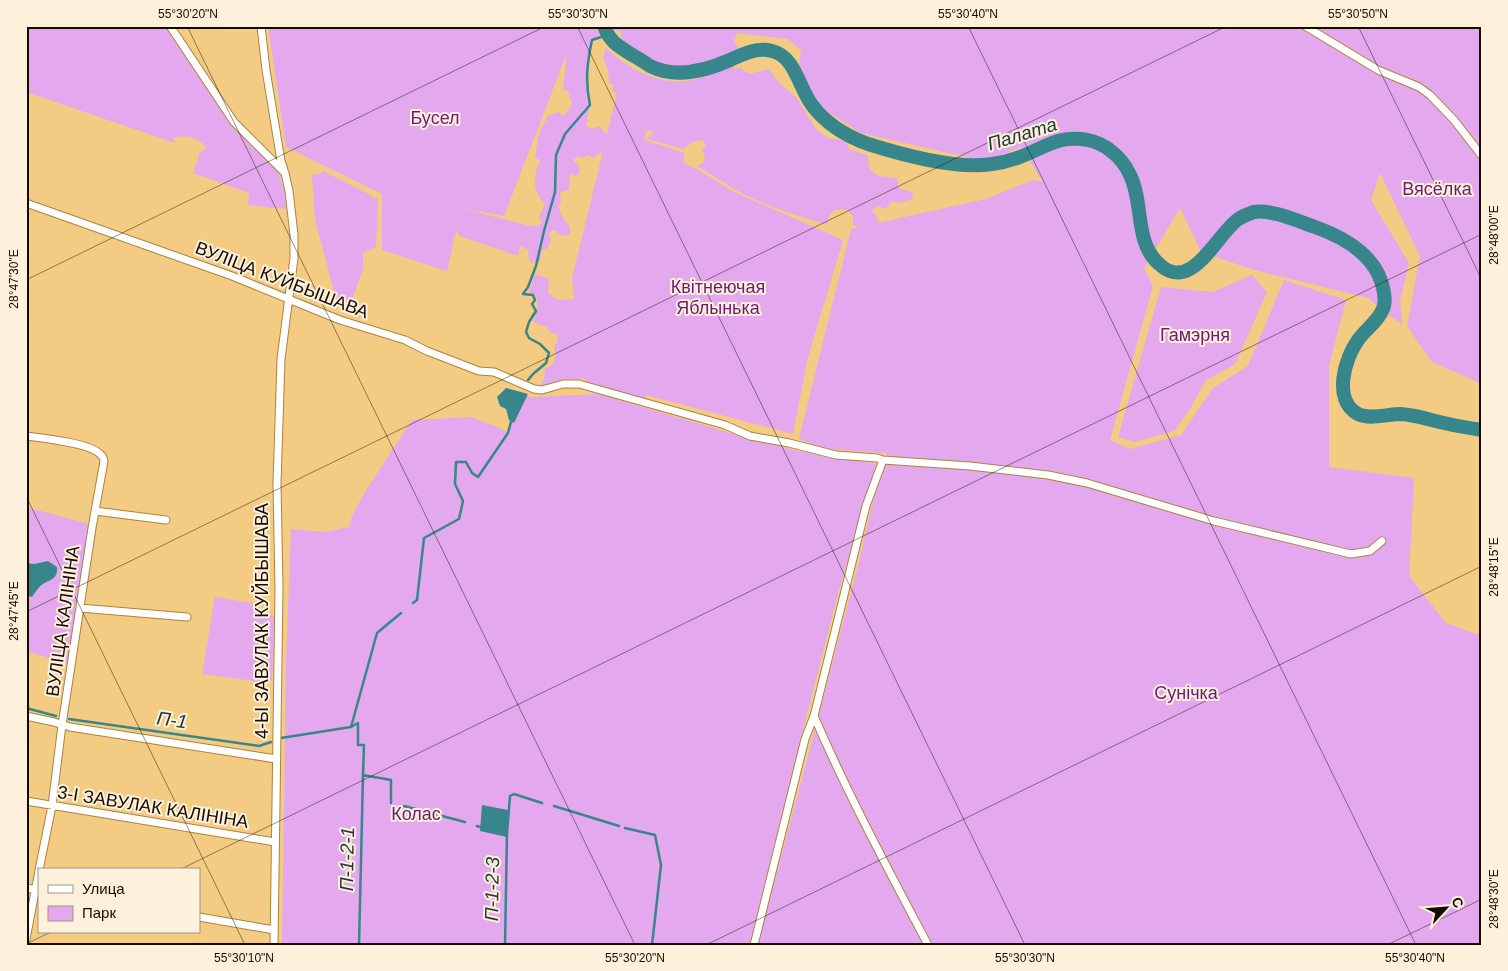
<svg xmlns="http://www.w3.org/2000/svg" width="1508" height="971" font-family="Arial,sans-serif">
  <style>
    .green { fill: #e4a8ee; fill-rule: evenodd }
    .water { fill: #37868b }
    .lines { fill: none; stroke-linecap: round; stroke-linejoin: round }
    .stream { stroke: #37868b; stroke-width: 2.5 }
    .river { stroke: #37868b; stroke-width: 14 }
    .minor-casing { stroke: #aa843c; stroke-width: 9 }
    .minor { stroke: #fff; stroke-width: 7 }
    .ticks { fill: none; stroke: #160b00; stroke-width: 1; stroke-opacity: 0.45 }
    .labels { text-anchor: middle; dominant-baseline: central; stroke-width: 4; stroke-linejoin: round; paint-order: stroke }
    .park-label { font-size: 18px; fill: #6a1b77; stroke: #fdf1dc }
    .street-label { font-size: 18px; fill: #160b00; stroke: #fdf1dc }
    .water-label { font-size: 19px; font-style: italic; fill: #20393b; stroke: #fdf1dc }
    .neatline { fill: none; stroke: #160b00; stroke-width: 2 }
    .ticks-label { font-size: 12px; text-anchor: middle; fill: #160b00 }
  </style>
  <rect width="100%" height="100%" fill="#f3cb83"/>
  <!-- green -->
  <path class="green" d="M26,26H164L220,105L278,171L285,192L286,209L248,205L249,193L193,173L200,152L207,148C197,137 187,134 173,138L175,143L26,92Z
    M268,26H597L600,38L592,41L587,63L586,87L590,105L586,126L592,129L598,126L607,134L617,93L612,90L614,85L609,83L608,70L603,58L606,48C625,67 659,85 687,81C704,78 719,71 734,64V69L741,68L749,74L769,69L778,82L796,97L816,129L828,138L845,141L850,150L867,155L870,170L879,176L897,178L899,188L912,192L913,199L898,203L892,201L885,209L878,206L872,210L877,217L878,223L986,199L1033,180L1043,182L1021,147L1000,156L975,159L861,133L823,109L811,91L799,64L801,50L788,39L737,33L734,41L738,47L737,54L703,65L681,67L657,62L625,44L620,32L612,29L610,26H1482V384L1432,362L1407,326L1420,256L1380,173L1371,200L1409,263L1400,301L1402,325L1368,298L1251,269L1201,252L1180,208L1144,268L1153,286L1110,440L1130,449L1181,435L1213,388L1248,366L1284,280L1346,300L1329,366V467L1414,478L1409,576L1446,623L1482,636V945H758L858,566L873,501L888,457L886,453L825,449L799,439L851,229L859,227L853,225V217L848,210C835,208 827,211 827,225C799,216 765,206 740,192C725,184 712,174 696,166L703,163L705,157L702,150L706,145L703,140L692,142L683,149L647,139L654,132L647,130L644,140L685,153L683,162L707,175L732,191L843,240L807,361L793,434L646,395L643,399L587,384V381L584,378C577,380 570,378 563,379C555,381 548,385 540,385L544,379L545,369L553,364L556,356L554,346L558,341L557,334L550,333L547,327L533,322L538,307L536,295L529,292L535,274L549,279L548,293L558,300L574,299L572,278L603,151L593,158L587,155L581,159L578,156L573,160L580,167L579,174L574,176L570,173L569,190L560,192L561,202L558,206L563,218L570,227V234L565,236L559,234L555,230L548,233L551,239L548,248L542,250L540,261L531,263L528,255L529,250L520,246L518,256L460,236L456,231L447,271L382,250V194L286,147ZM567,53L563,90L568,91L572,104L564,116L558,112L548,116L539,133L535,157L540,161C532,176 533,192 545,204L539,217L542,222L539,226H530L460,208L504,216Z
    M323,171L365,192L378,200L376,247L363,253V268L350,306L336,299L315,220L312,175L319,174Z
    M1252,275L1267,292L1235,364L1205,381L1190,409L1174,431L1135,442L1118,437L1161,287L1213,292Z
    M598,394L734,434L793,450L876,464L839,590L797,753L750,945H282L286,662L291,529L325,532L349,527L352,516L365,492L412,420L471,417L497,427L508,433L518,395L534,397Z
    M26,507L89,524L67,663L26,651V595L32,597C35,593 38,587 43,584C51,579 58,579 57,567L48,561L34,564L26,563Z
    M215,597L258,604L261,616L269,614L274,617L272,680L268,683L202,674Z"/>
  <!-- water -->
  <path class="water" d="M506,388L528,394L514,423L509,420L506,409L500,406L497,397Z
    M48,561L57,567C58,579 51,579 43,584C38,587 35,593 32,597L26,595V563L34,564Z
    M482,805L508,810L507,837L480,831Z"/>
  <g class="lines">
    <!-- stream -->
    <path class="stream" d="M528,380L533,374L546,363L549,353L540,344L529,338L526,332L529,322L536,311L532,304L535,300L533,295L523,294L528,287L536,266L544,231L555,192L556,155L565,134L590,105C585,81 587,64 592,40L607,35
      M413,603L417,600L424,538L459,519L463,501L455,484L456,462H466L472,473L478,477L508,433L512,418
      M26,708L56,716
      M69,719L259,746L271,742
      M351,727L358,723V745H364L363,775L391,780V803
      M281,738L351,727L377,633L401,613
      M404,806L465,822
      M554,806L619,826
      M477,826L484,828
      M625,828L655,835L661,865L652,945
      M359,945L363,775
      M505,945L507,834L510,796L514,794L542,803"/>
    <!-- river -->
    <path class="river" d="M604,26C610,43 620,47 634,56C640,59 645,63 650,66C676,79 705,71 730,60C743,54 757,47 772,51C795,56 799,88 812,105C826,124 846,136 868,144C903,155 956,170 992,164C1000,163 1009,161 1017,158C1044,149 1057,134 1088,140C1097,142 1104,145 1111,151C1119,157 1126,166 1130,175C1144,203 1134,242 1159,264C1191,294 1216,236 1237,220C1241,217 1248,214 1254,212C1271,209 1298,221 1315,227C1346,238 1379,257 1384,293C1385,299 1385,306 1382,311C1377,322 1365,330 1358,340C1345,358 1332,400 1358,414C1370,420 1387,414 1401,414C1416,415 1430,420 1444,423C1457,426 1469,428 1482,430"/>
    <defs>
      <path id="minor" d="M170,26L234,122L285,173L289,191L294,235V258L281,359L277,484L279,588L274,945
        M261,26L266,70L281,161L284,170
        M1305,26L1378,70L1419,87L1430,95L1454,120L1482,156
        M26,203L232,276L340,320L405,340L427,351L479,371L494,372L534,389L542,390L563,384H579L725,425L750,436L789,443L836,455L877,458L883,460L970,466L1048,475L1087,483L1214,521L1351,554L1370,551L1382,541
        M26,436C42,438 90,443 100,454C103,457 103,457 104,461L92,528L62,725L52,806L39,870
        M95,511L166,520
        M80,608L187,617
        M26,716L54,722L70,727L276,759
        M814,716C848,795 888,869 928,945
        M26,801L275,842
        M26,888L38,890
        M199,917L274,930
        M26,939L39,871
        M754,945L805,739L814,716L866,506L883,460"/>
    </defs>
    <!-- minor casing -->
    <use href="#minor" class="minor-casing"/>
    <!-- minor -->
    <use href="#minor" class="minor"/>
  </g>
  <!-- ticks -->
  <path class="ticks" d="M187,26L635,945M577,26L1025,945M968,26L1416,945M1358,26L1482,280M26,280L546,26M26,496L245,945M26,612L1227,26M179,870L1482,234M26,944L51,932M706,945L1482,566M1387,945L1482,899"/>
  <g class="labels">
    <!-- park labels -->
    <g class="park-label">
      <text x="435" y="118">Бусел</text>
      <text x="1437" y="189">Вясёлка</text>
      <text x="718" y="287">Квітнеючая<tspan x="718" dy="21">Яблынька</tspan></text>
      <text x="1195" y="335">Гамэрня</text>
      <text x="1186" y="693">Сунічка</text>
      <text x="416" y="814">Колас</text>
    </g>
    <!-- street labels -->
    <g class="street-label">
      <text transform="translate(282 280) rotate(21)">ВУЛІЦА КУЙБЫШАВА</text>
      <text transform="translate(63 621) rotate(-82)">ВУЛІЦА КАЛІНІНА</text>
      <text transform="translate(262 621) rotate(-90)">4-Ы ЗАВУЛАК КУЙБЫШАВА</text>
      <text transform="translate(153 807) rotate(9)">3-І ЗАВУЛАК КАЛІНІНА</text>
    </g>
    <!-- water labels -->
    <g class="water-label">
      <text transform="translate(1022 134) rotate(-17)">Палата</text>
      <text transform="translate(172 720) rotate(8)">П-1</text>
      <text transform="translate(347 859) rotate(-89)">П-1-2-1</text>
      <text transform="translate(492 889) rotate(-89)">П-1-2-3</text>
    </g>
  </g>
  <!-- border -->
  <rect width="1508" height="971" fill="none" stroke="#fdf1dc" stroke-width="55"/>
  <!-- legend -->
  <rect x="38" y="868" width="162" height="65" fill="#fdf1dc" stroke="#a19584"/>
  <rect x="48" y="885" width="25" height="8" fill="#ffffff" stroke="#a19584"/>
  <text x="82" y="894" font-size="15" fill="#160b00">Улица</text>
  <rect x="48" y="906" width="25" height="15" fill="#e4a8ee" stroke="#a19584"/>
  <text x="82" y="918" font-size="15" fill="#160b00">Парк</text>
  <!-- north arrow -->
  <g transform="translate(1446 908) rotate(64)" stroke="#fdf1dc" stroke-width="4" paint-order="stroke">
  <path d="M0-4L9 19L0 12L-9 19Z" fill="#160b00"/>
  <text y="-8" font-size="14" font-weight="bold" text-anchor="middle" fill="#160b00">С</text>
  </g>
  <rect x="28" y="28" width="1452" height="916" class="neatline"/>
  <g class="ticks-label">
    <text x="188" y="18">55°30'20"N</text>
    <text x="578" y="18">55°30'30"N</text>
    <text x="968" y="18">55°30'40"N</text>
    <text x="1358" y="18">55°30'50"N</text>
    <text transform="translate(1494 235) rotate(-90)" y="4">28°48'00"E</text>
    <text transform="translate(14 279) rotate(-90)" y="4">28°47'30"E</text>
    <text transform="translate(1494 567) rotate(-90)" y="4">28°48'15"E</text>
    <text transform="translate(14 611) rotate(-90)" y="4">28°47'45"E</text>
    <text transform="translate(1494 899) rotate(-90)" y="4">28°48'30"E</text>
    <text x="244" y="962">55°30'10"N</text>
    <text x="635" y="962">55°30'20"N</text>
    <text x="1025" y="962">55°30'30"N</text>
    <text x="1415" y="962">55°30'40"N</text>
  </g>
</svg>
